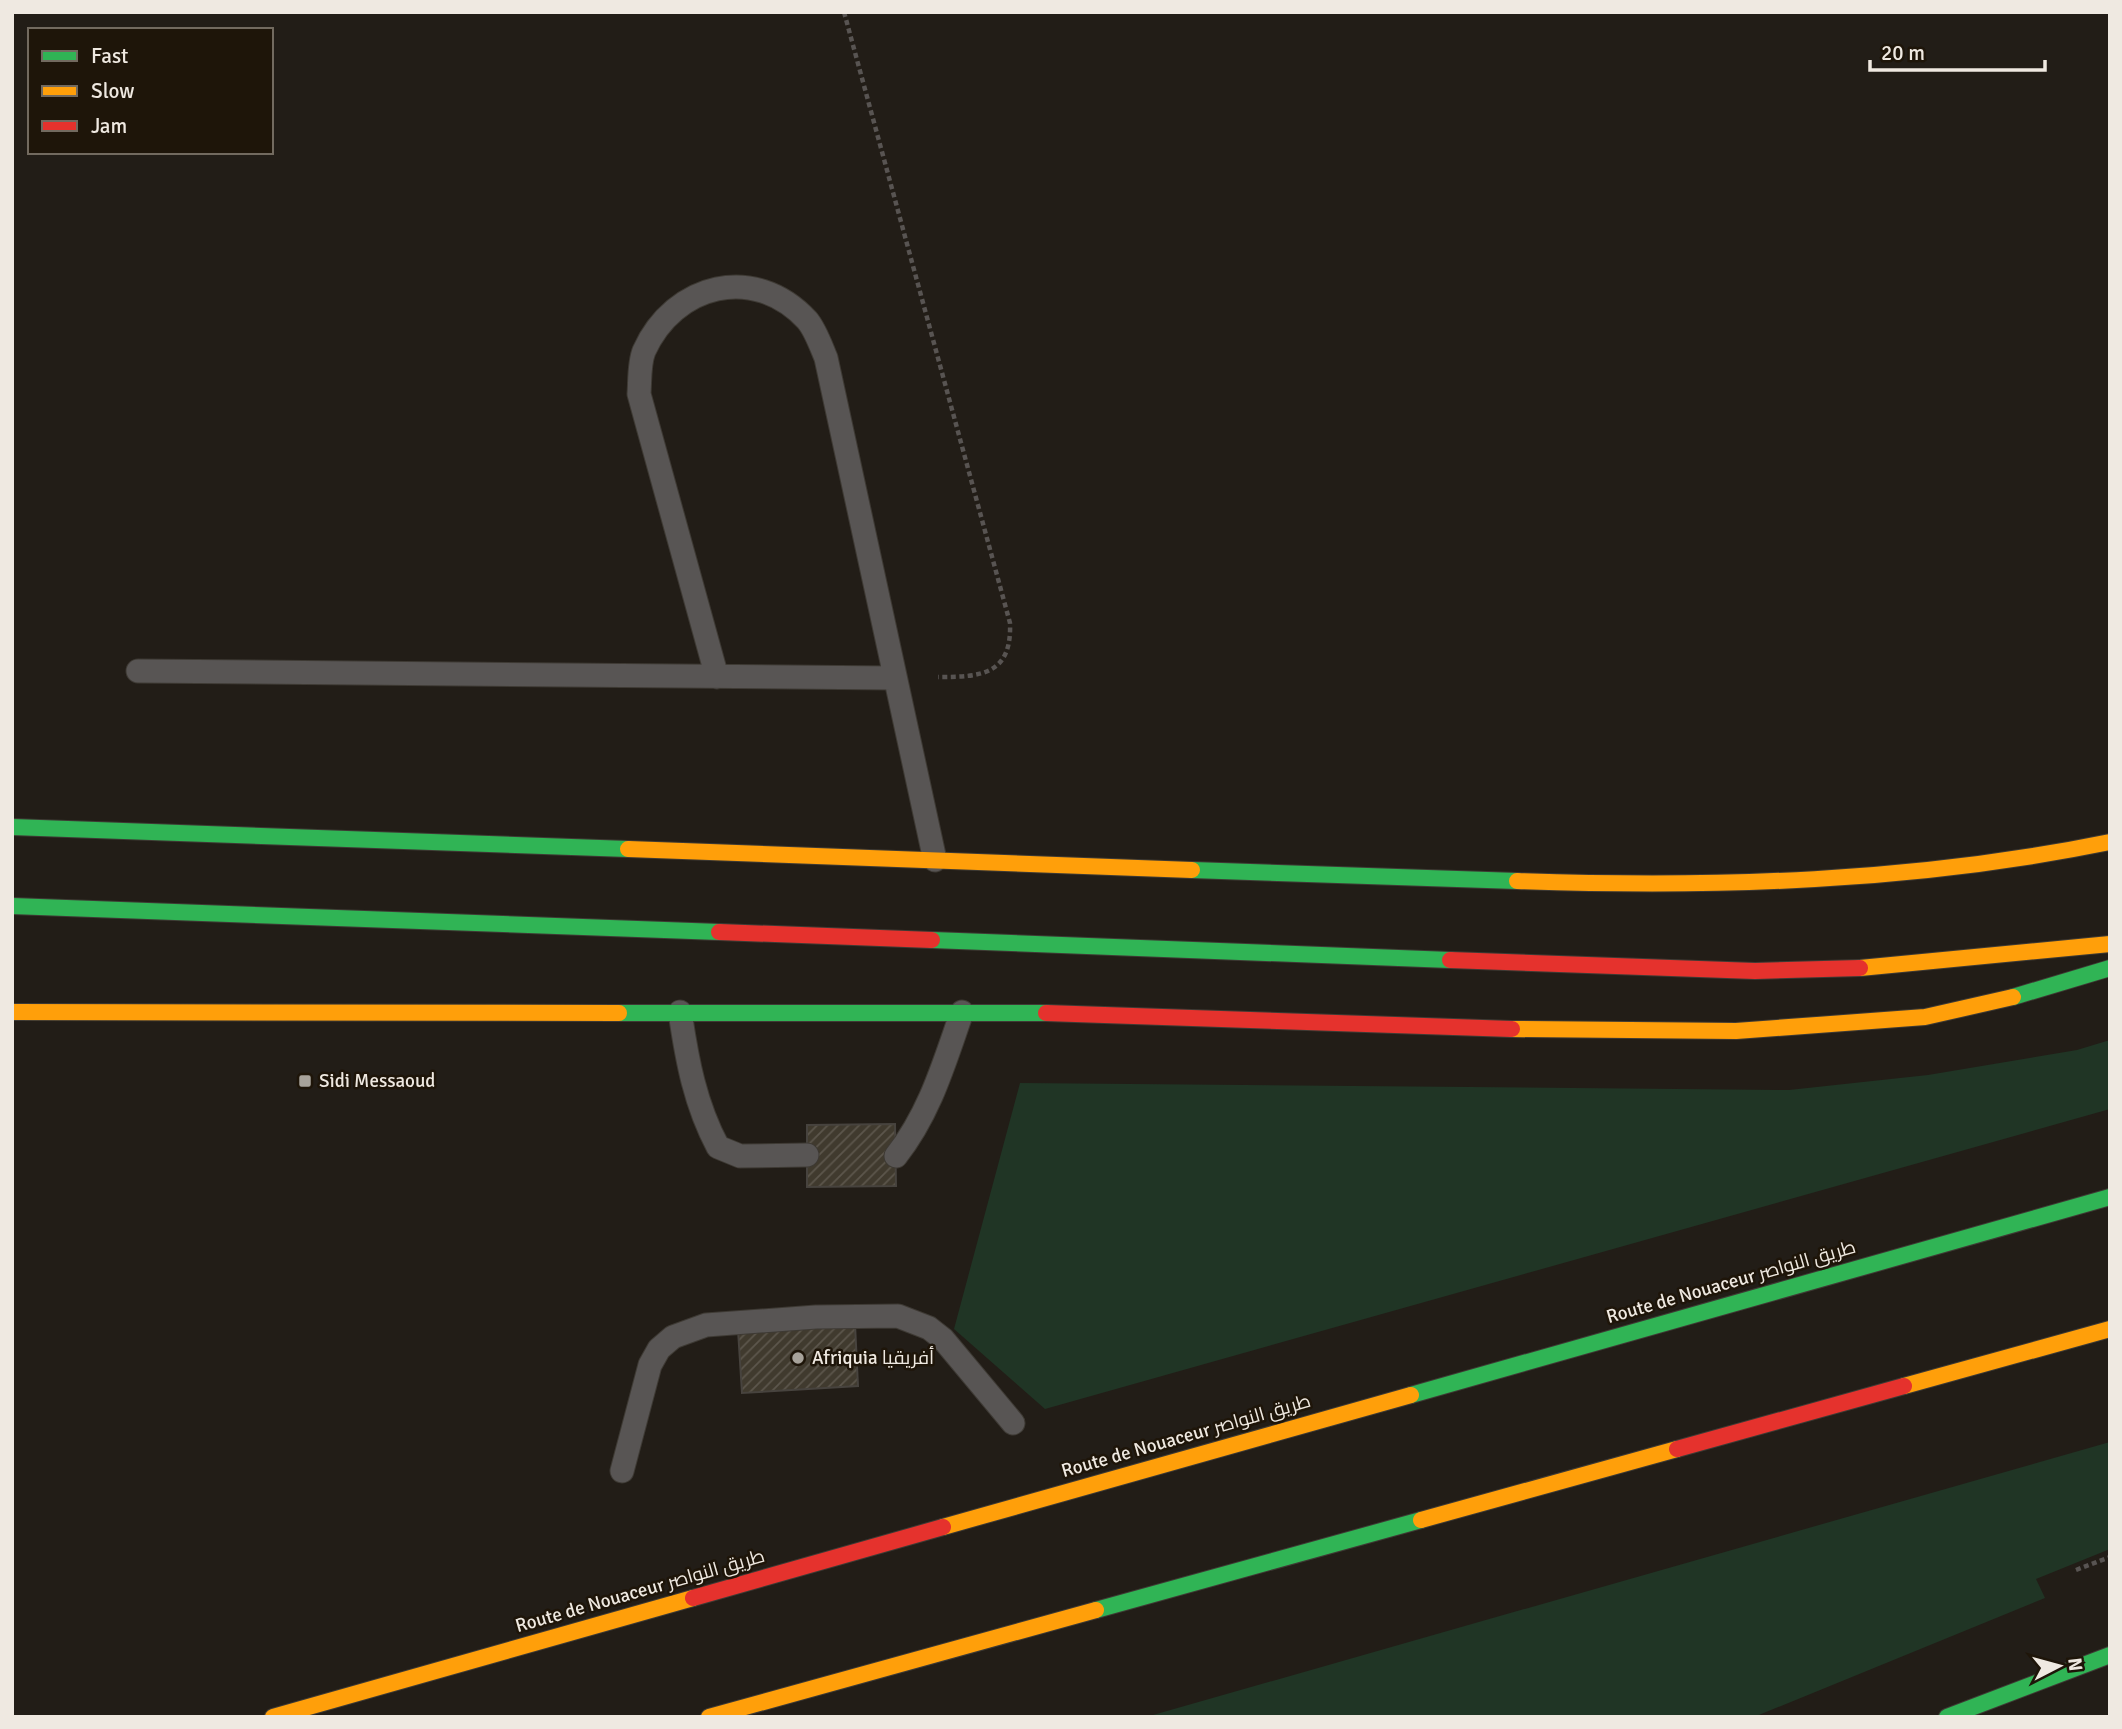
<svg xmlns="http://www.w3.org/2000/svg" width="2122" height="1729" font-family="Signika,Cairo,sans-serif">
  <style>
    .green { fill: #203525 }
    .building { fill: url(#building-hatch); stroke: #47433e; stroke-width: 2 }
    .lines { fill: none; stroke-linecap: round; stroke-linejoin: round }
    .lane-casing { stroke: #3e3a34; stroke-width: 25 }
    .fast-casing { stroke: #3e3a34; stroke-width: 18 }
    .slow-casing { stroke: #3e3a34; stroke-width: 18 }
    .jam-casing { stroke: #3e3a34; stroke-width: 18 }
    .path { stroke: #585452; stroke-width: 4.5; stroke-dasharray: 5 3.5; stroke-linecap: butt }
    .lane { stroke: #585554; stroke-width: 23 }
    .fast { stroke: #30b455; stroke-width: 16 }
    .slow { stroke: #ff9f0a; stroke-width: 16 }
    .jam { stroke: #e5322d; stroke-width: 16 }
    .poi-dot { fill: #a7a29a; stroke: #1e1509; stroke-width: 2.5 }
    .labels { text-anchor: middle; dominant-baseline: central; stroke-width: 5; stroke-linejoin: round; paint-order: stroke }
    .poi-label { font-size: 19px; fill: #efe9e1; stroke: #1e1509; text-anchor: start }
    .street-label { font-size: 19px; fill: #efe9e1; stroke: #1e1509 }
  </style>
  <defs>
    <pattern id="building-hatch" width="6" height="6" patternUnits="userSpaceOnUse" patternTransform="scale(1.75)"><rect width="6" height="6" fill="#403a2e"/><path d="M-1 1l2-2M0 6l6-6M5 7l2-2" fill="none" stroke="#5c564c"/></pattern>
  </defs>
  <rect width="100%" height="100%" fill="#221d17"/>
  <!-- green -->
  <path class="green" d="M2110,1040V1109L1045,1409L954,1329L1020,1083L1789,1090L1928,1075L2077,1050Z
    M2110,1442V1549L2036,1579L2045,1598L1754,1717H1146Z"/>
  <!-- building -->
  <path class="building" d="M895,1124L896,1186L807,1187V1125Z
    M855,1324L858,1386L742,1393L738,1330Z"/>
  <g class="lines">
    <defs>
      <path id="lane" d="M138,671L893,678
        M717,677L639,394C640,381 639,363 644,351C674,284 754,263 807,320C815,329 821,346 826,358L935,860
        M680,1012C687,1060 695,1104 718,1147L740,1156L807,1155
        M896,1156C930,1113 944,1063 962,1012
        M622,1471L650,1365L659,1349L673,1337L706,1325L816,1317L898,1316L929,1328L943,1339L1013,1423"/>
      <path id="fast" d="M12,827L628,849
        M1192,870L1517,881
        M12,906L719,932
        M932,940L1450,960
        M2013,997L2110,968
        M619,1013H1046
        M1411,1395L2110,1197
        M1096,1610L1421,1520
        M1947,1717L2110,1655"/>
      <path id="slow" d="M628,849L1192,870
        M1517,881C1716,888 1914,882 2110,842
        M1860,968L2110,944
        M12,1012L619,1013
        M1512,1029L1736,1031L1925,1017L2013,997
        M1904,1386L2110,1329
        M1421,1520L1677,1449
        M943,1527L1411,1395
        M273,1717L693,1598
        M709,1717L1096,1610"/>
      <path id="jam" d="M719,932L932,940
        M1450,960L1755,971L1860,968
        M1046,1013L1512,1029
        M1677,1449L1904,1386
        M693,1598L943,1527"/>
    </defs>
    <!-- lane casing -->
    <use href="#lane" class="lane-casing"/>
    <!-- fast casing -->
    <use href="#fast" class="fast-casing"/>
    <!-- slow casing -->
    <use href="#slow" class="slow-casing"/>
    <!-- jam casing -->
    <use href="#jam" class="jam-casing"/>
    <!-- path -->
    <path class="path" d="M844,12L1010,623C1012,675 981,677 938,677
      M2076,1570L2110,1557"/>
    <!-- lane -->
    <use href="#lane" class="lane"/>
    <!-- fast -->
    <use href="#fast" class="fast"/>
    <!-- slow -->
    <use href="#slow" class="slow"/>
    <!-- jam -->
    <use href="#jam" class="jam"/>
  </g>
  <!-- markers -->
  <g class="poi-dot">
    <rect x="298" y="1074" width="14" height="14" rx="3.5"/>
    <circle cx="798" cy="1358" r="7"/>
  </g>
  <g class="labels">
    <!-- poi labels -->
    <g class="poi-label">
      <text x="319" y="1081">Sidi Messaoud</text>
      <text x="812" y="1358">Afriquia أفريقيا</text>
    </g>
    <!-- street labels -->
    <g class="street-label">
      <text transform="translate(1731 1282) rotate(-16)">Route de Nouaceur طريق النواصر</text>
      <text transform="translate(1186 1436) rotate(-16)">Route de Nouaceur طريق النواصر</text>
      <text transform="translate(640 1591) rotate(-16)">Route de Nouaceur طريق النواصر</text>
    </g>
  </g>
  <!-- border -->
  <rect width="2122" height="1729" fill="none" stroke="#efe9e1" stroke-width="28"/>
  <!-- legend -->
  <rect x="28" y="28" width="245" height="126" fill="#1e1509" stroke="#726a5f" stroke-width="2"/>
  <rect x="42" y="51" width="35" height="10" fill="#30b455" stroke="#726a5f" stroke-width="2"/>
  <text x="91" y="63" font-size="21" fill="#efe9e1">Fast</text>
  <rect x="42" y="86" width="35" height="10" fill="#ff9f0a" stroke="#726a5f" stroke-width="2"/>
  <text x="91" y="98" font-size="21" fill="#efe9e1">Slow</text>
  <rect x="42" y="121" width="35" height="10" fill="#e5322d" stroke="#726a5f" stroke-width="2"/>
  <text x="91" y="133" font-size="21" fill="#efe9e1">Jam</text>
  <!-- north arrow -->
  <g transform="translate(2059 1666) rotate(84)" stroke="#1e1509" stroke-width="5" paint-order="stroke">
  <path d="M0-5L12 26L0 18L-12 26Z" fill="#efe9e1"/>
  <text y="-10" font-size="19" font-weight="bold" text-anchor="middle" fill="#efe9e1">N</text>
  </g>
  <!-- scale -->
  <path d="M1870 60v10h175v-10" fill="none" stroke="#efe9e1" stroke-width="3.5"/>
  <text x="1881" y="60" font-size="21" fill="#efe9e1" stroke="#1e1509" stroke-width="5" paint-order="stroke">20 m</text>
</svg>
